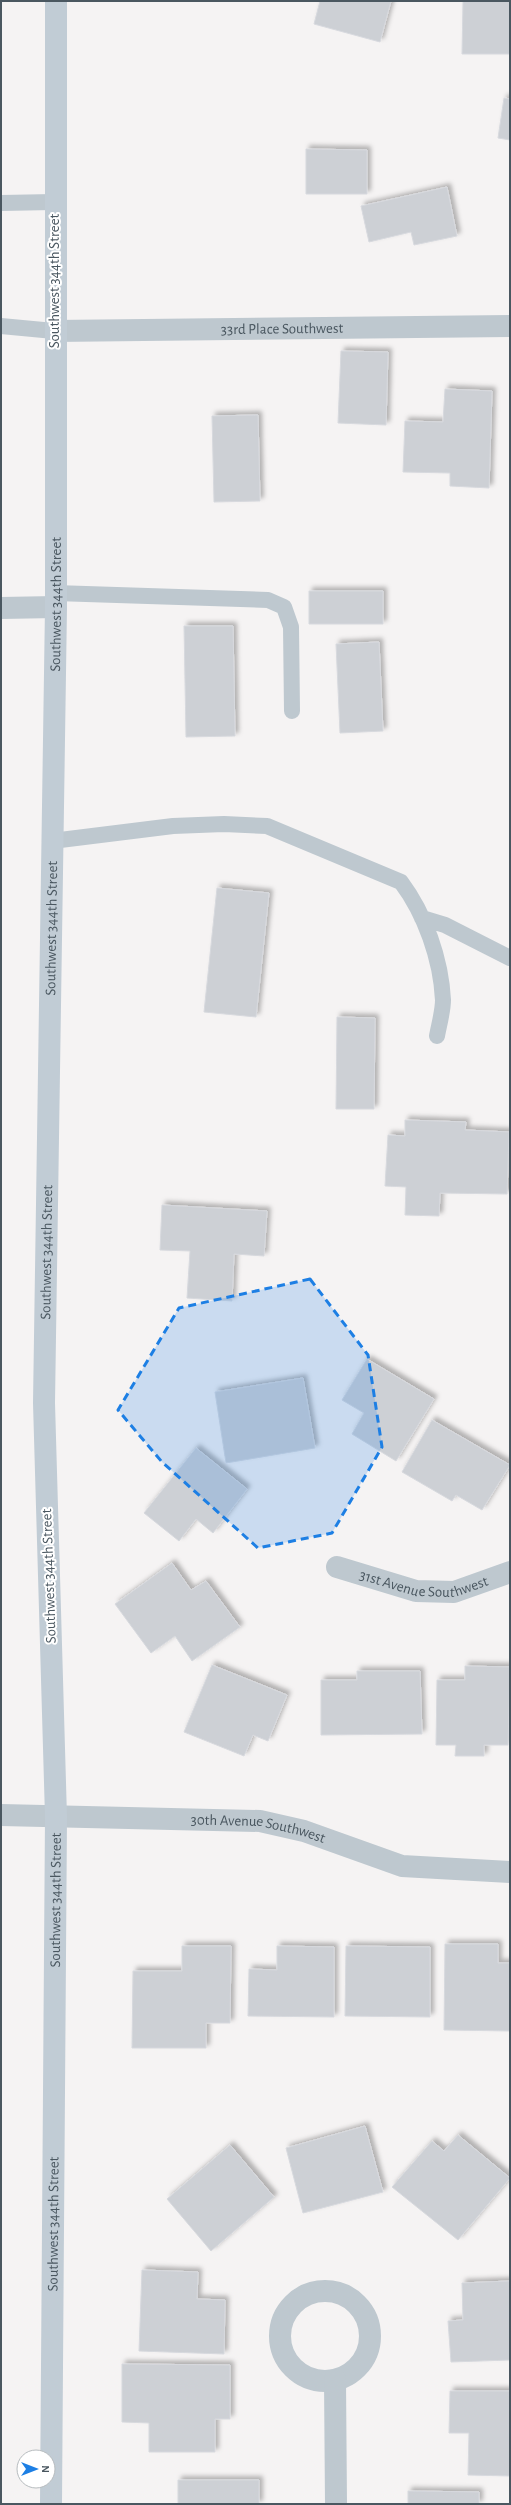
<svg xmlns="http://www.w3.org/2000/svg" width="511" height="2505" font-family="'Alegreya Sans',sans-serif">
  <style>
    .building { fill: #cdd0d5; stroke: #d7d9de; filter: url(#shadow) }
    .lines { fill: none; stroke-linecap: round; stroke-linejoin: round }
    .lane { stroke: #bec8cf; stroke-width: 16 }
    .street { stroke: #bec8cf; stroke-width: 22 }
    .secondary { stroke: #c1ccd5; stroke-width: 22 }
    .marked { fill: #1d7fe4; fill-opacity: 0.2; stroke: #1d7fe4; stroke-width: 3; stroke-dasharray: 8 5; stroke-linejoin: round }
    .labels { text-anchor: middle; dominant-baseline: central; stroke-width: 4; stroke-linejoin: round; paint-order: stroke }
    .street-label { font-size: 15px; fill: #4a5760; stroke: #fff }
  </style>
  <defs>
    <filter id="shadow"><feDropShadow dx="3.5" dy="-3.5" stdDeviation="2" flood-color="#0004"/></filter>
  </defs>
  <rect width="100%" height="100%" fill="#f5f3f3"/>
  <!-- building -->
  <path class="building" d="M320,1H391L380,42L314,24Z
    M463,1H510V54H462Z
    M504,98L510,99V140L498,138Z
    M306,149L367,150V194H306Z
    M447,187L457,236L414,245L411,232L369,242L361,206Z
    M341,351L388,352L386,425L338,423Z
    M445,389L492,391L489,488L450,486V473L403,472L405,421L443,422Z
    M258,415L260,501L214,502L212,416Z
    M309,591H383V624H309Z
    M184,626H233L235,736L186,737Z
    M379,642L383,731L340,733L336,644Z
    M217,888L269,893L256,1017L204,1012Z
    M337,1017L375,1018L374,1109H336Z
    M405,1120L466,1122L465,1130L509,1132L507,1194L440,1193L439,1216L405,1215L406,1187L385,1186L388,1135L405,1136Z
    M162,1205L267,1211L264,1256L234,1254L232,1301L187,1298L190,1251L160,1250Z
    M367,1359L434,1399L396,1461L352,1434L364,1413L342,1400Z
    M303,1378L315,1448L226,1463L215,1392Z
    M432,1420L510,1465L482,1510L456,1495L452,1501L402,1472Z
    M196,1448L247,1489L213,1533L196,1519L179,1541L144,1513Z
    M172,1563L191,1590L206,1581L240,1627L192,1661L175,1636L151,1653L115,1604Z
    M212,1665L287,1695L268,1741L253,1735L244,1756L184,1732Z
    M465,1666L510,1667L508,1745H484V1756H455L456,1745H436L437,1680H465Z
    M357,1671H420L422,1734L321,1735V1680H357Z
    M445,1944H498V1963H510V2031L444,2030Z
    M182,1946H231L230,2023H206V2048H132L133,1971H182Z
    M277,1946L334,1947V2017L248,2016L249,1969L277,1970Z
    M346,1946L430,1947V2017L345,2016Z
    M365,2126L383,2192L303,2213L286,2148Z
    M458,2135L510,2178L458,2240L392,2187L432,2141L444,2151Z
    M230,2145L274,2197L211,2251L167,2199Z
    M142,2270L198,2272L197,2299L225,2300L224,2354L139,2351Z
    M510,2281V2360L451,2362L448,2321L463,2320L462,2283Z
    M122,2364L230,2365V2419H215V2452H149V2423L122,2422Z
    M450,2391H510V2476L468,2475L469,2433H449Z
    M178,2480H259V2504H178Z
    M408,2491L479,2492V2504H408Z"/>
  <g class="lines">
    <!-- lane -->
    <path class="lane" d="M1,203L54,202
      M1,326L54,331
      M55,593L268,600L284,607L291,627L292,711
      M52,841L173,826L224,824L267,826L401,882C425,914 441,959 443,1000C443,1011 439,1025 437,1036
      M422,918L445,925L510,958"/>
    <!-- street -->
    <g class="street">
      <path id="s1" d="M54,331L510,326"/>
      <path d="M1,608L56,607"/>
      <path id="s2" d="M337,1567L416,1591L454,1592L510,1572"/>
      <path id="s3" d="M1,1815L260,1821L304,1831L402,1866L510,1872"/>
      <circle cx="325" cy="2336" r="45"/>
      <path d="M335,2380L336,2504"/>
    </g>
    <!-- secondary -->
    <path class="secondary" id="s4" d="M51,2504L56,1817L44,1403L56,607V1"/>
  </g>
  <!-- marked area -->
  <path class="marked" d="M310,1279L368,1355L382,1447L332,1533L258,1548L162,1462L118,1410L179,1308Z"/>
  <g class="labels">
    <!-- street labels -->
    <g class="street-label">
      <text transform="translate(54 281) rotate(-90)">Southwest 344th Street</text>
      <text stroke="none"><textPath href="#s1" startOffset="228">33rd Place Southwest</textPath></text>
      <text stroke="none"><textPath href="#s4" startOffset="1900">Southwest 344th Street</textPath></text>
      <text stroke="none"><textPath href="#s4" startOffset="1576">Southwest 344th Street</textPath></text>
      <text stroke="none"><textPath href="#s4" startOffset="1252">Southwest 344th Street</textPath></text>
      <text stroke="none"><textPath href="#s2" startOffset="90">31st Avenue Southwest</textPath></text>
      <text transform="translate(49 1576) rotate(-92)">Southwest 344th Street</text>
      <text stroke="none"><textPath href="#s3" startOffset="258">30th Avenue Southwest</textPath></text>
      <text stroke="none"><textPath href="#s4" startOffset="604">Southwest 344th Street</textPath></text>
      <text stroke="none"><textPath href="#s4" startOffset="280">Southwest 344th Street</textPath></text>
    </g>
  </g>
  <!-- border -->
  <rect width="511" height="2505" fill="none" stroke="#4a5760" stroke-width="4"/>
  <!-- north arrow -->
  <g transform="translate(36 2469) rotate(90)"><circle r="19" fill="#ffffff" stroke="#b7bcbf"/>
  <path d="M0-3L7 15L0 10L-7 15Z" fill="#1d7fe4"/>
  <text y="-6" font-size="11" font-weight="bold" text-anchor="middle" fill="#4a5760">N</text>
  </g>
</svg>
